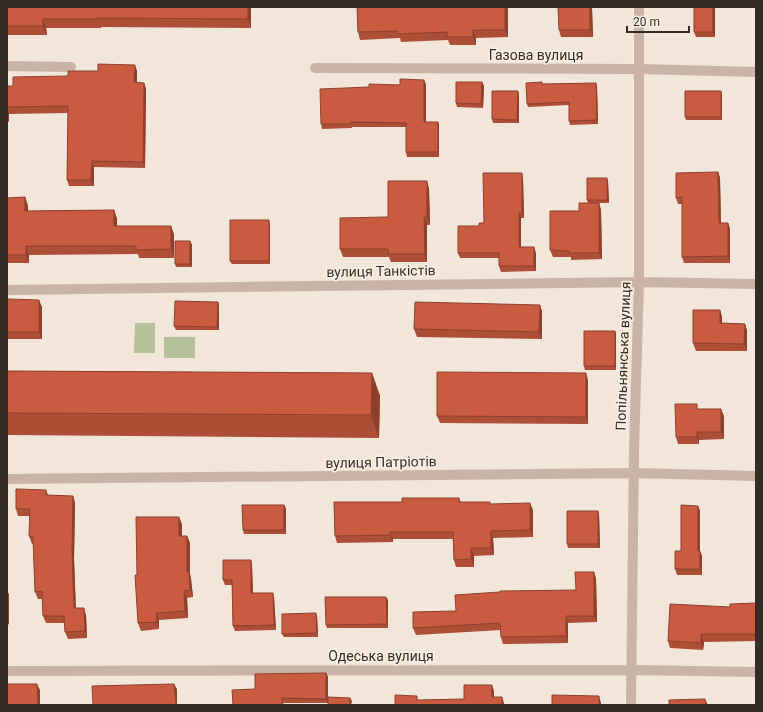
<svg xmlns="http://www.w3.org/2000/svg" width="763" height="712" font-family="Roboto,sans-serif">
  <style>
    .green { fill: #b5c199 }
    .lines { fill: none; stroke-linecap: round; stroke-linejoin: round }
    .street { stroke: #cab4a5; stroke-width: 10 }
    .wall { fill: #ad4e37 }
    .shaded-wall { fill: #8d402d }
    .building { fill: #c95b40; stroke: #8d402d }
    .labels { text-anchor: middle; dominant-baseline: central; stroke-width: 3.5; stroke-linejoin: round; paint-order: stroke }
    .street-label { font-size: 14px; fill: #362b26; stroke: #faefe5 }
  </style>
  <rect width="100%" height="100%" fill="#f2e5d9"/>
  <!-- green -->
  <path class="green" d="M135,323H155V353H134Z
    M164,337H195V358H164Z"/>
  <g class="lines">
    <!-- street -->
    <path class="street" d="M7,66L71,67
      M315,68L638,69L756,72
      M7,290L639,282L756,284
      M7,479L634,473L756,476
      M7,671L631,670L756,672
      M631,705L634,450L639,282V7"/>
  </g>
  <!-- wall -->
  <path class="wall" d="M7,7H251V28L101,27V28H46L47,35H7Z
    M357,7H508V37L476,38V45H450L448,40L401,42L400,38L360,40L358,32Z
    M558,7H592L593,37H561L559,30Z
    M694,7H715V37H696L694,32Z
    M98,71H137V83H144L146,89L145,168L94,167V186H69L67,180L68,113L9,114V122H7V86H13Z
    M482,82L484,86L483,108L457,107L456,103Z
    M426,84V122H438L439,126V157H407L406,152V127H352V128L322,129L321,124L369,87L400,85Z
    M543,84L597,86L598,124L570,125L569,121V105L528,107L527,104Z
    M518,91L519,95V123H493L492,119Z
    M722,94V120H686L685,117Z
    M718,172L720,178L721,223H728L730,229V263H684L682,257V204H678L676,198Z
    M523,178L524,218H521V247L536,253V271L501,272L499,266V258H460L458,253L479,226L484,223Z
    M427,181L429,189L430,225H427V262H391L389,257H343L340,249L388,217Z
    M608,181L609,203H599L601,210L602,259L571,260V257H553L550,250L579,211L588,203L587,200Z
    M25,197L28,206V211L114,210L117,219V226L174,234V258H139L138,254L29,255V263H7V198Z
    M270,224V264H232L230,261Z
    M190,241L192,245V267H176L175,264Z
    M7,299L42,307V339H7Z
    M218,302L219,306V330H176L174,326Z
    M540,305L542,312V339L417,337L414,329Z
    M720,310L722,317V323L745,324L747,331V351H696L693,343Z
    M615,331L616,335V370H585L584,366Z
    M7,371L372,373L380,396L379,438L7,435Z
    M588,380V424L440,423L437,416Z
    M699,409L724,416V439L699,440V444H678L676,437Z
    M46,490L48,495L73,496L75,503L74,559L76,608L86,615L87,638L68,639L65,632V623H46L43,616L42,599H38L35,592L33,544H32L29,536L30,516H18L16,509Z
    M459,498L461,502H490V504L533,510V537L493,538L494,555L474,556V567H456L454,560L453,539H393V542L337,543L335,536L402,502Z
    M284,505L286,509V534H244L243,530Z
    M698,506L700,511V551L702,556V575H677L675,569L681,551Z
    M599,514L600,548H568L567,544Z
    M182,524V536H187L190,543V574L191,579L193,597L187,598L188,618L159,620V629L141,631L138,623L137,575Z
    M251,560L252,565L253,593L274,597L276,630L235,631L233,626L232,585H225L223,580Z
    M594,572L596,579L597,622L568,623V643L503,644L501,637V630L416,635L413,628L456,611L576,590Z
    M388,600V628H327L326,625Z
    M756,603V641L704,642L703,650L670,648L668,641L730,607Z
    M317,616L318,637H284L282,634Z
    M326,673L328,677V703H283L284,705H233L255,689Z"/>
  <!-- shaded-wall -->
  <path class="shaded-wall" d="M248,7H251V28L248,19Z
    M505,7H508V37L505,30Z
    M590,7H592V8L593,37L590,30Z
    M713,7H715V37L713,32Z
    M43,19L46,28L47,35L43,26Z
    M473,30L476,38V45L473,37Z
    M135,65L137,71V89L134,82Z
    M424,80L426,84V126L424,122Z
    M482,82L484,86L483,108L481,104Z
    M144,83L146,89L145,168L143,162Z
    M596,83L597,86L598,124L597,120Z
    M518,91L519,95V123L517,120Z
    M721,91L722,94V120L721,117Z
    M7,108L9,114V122L7,116Z
    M438,122L439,126V157L438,152Z
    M92,161L94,167V186L91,180Z
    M718,172L720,178L721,229L719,223Z
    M522,173L523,178L524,218L522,213Z
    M607,178L608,181L609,203L607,200Z
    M427,181L429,189L430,225L427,217Z
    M25,197L28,206V219L25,211Z
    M599,203L601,210L602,259L599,253Z
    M114,210L117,219V234L114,226Z
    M519,213L521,218V252L519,247Z
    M424,217L427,225V262L425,254Z
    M269,220L270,224V264L269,261Z
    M728,223L730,229V263L728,256Z
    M171,226L174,234V258L171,249Z
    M190,241L192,245V267L190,264Z
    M26,246L29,255V263L26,255Z
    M534,247L536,253V271L534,266Z
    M39,300L42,307V339L39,332Z
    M218,302L219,306V330L217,327Z
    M540,305L542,312V339L539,332Z
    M720,310L722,317V331L720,323Z
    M745,324L747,331V351L744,344Z
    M615,331L616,335V370L615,366Z
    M372,373L380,396L379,438L371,415Z
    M586,373L588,380V424L586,417Z
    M721,409L724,416V439L721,432Z
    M697,432L699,440V444L697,437Z
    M73,496L75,503L74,559L76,616L74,608L72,552Z
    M530,503L533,510V537L530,530Z
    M284,505L286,509V534L284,530Z
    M698,506L700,511V556L698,551Z
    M598,511L599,514L600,548L598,544Z
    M179,517L182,524V543L179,536Z
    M491,531L493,538L494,555L491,548Z
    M390,532L393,539V542L390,535Z
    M187,536L190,543V574L191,579L193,597L190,590L187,572Z
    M471,548L474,556V567L471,559Z
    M700,551L702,556V575L700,569Z
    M251,560L252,565L253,598L251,593Z
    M594,572L596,579L597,622L594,616Z
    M7,591L9,594V625L7,622Z
    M184,591L187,598L188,618L185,611Z
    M273,593L274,597L276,630L274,625Z
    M386,597L388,600V628L387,624Z
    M84,608L86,615L87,638L85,631Z
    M156,613L159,620V629L157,622Z
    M316,613L317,616L318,637L317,633Z
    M566,616L568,623V643L566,636Z
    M701,634L704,642L703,650L701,643Z
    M326,673L328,677V703L326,699Z
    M37,684L40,690V705H38Z
    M174,684L177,689V705H176Z
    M492,685L494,691V703L492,697Z
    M599,696L601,703V705H599Z
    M502,697L504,703V705H502Z
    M350,698L352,701L351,705H350Z
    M705,699L708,705H706Z"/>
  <!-- building -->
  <path class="building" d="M7,7H248V19L98,18V19H43V26H7Z
    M357,7H505V30H473V37H447V32L398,34V31L358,32Z
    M558,7H590V30H559Z
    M694,7H713V32H694Z
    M98,64L135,65L134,82L144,83L143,162L92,161L91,180H67L68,106L7,107V86H13V77L68,76V71H98Z
    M400,79L424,80V122H438V152H406V123L351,122V124H321L320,89L369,87V84L400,85Z
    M456,82H482L481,104L456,103Z
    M542,82V84L596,83L597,120L569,121V102L527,104L526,83Z
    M492,91H518L517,120L492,119Z
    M685,91H721V117H685Z
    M718,172L719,223H728V256L682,257V197L676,198V173Z
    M483,173H522V213H519V247H534V266H499V253H458V226H479V223H484Z
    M587,178H607V200H587Z
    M388,181H427V217H424L425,254H388V249H340V218L388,217Z
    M25,197V211L114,210V226H171V249L136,250V246H26V255H7V198Z
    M579,203H599V253H569V251L550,250V211H579Z
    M230,220H269V261H230Z
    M175,241H190V264H175Z
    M7,299L39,300V332H7Z
    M175,301L218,302L217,327L174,326Z
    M415,302L540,305L539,332L414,329Z
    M693,310H720V323L745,324L744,344L693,343Z
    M584,331H615V366H584Z
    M7,371L372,373L371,415L7,413Z
    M437,372L586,373V417L437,416Z
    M675,404H697V409H721V432H697V437H676Z
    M16,489L46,490V495L73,496L72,552L74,608H84L85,631L65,632L64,616H43L42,591L35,592L33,537L29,536L30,509H16Z
    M402,498H459V502H490V504L530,503V530L491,531V548H471V559L454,560L453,532H390V535L335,536L334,502H402Z
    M242,505H284V530H243Z
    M681,505L698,506V551H700V569H675V551H681Z
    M567,511H598V544H567Z
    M136,517H179V536H187V572L189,571L190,590L184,591L185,611L156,613L157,622L138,623L135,575H137Z
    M223,560H251V593H273L274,625L233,626L232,580H223Z
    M575,572H594V616H566V636L501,637L500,623L413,628V612L456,611L455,595L500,592V591L576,590Z
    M325,597H386L387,624L326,625Z
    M756,603V634H701V643L668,641L670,604L730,607V604Z
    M316,613L317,633L282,634V614Z
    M326,673V699L282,698V705H233L232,690L255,689V674Z
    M7,684H37L38,705H7Z
    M174,684L176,705H93L92,686Z
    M464,685H492V697H502V705H395V695L417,696V700L464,699Z
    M552,695L599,696V705H552Z
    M328,697L350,698V705H328Z
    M705,699L706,705H669V700Z"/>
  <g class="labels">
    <!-- street labels -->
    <g class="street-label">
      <text x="536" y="55">Газова вулиця</text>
      <text transform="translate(381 271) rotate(-1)">вулиця Танкістів</text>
      <text transform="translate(623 356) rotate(-88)">Попільнянська вулиця</text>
      <text transform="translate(381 462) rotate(-1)">вулиця Патріотів</text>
      <text x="381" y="656">Одеська вулиця</text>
    </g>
  </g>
  <!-- border -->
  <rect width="763" height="712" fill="none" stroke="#362b26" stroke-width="16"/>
  <!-- scale -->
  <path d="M627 26v6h62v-6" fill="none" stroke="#362b26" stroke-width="2"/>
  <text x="633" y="26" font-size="12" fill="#362b26" stroke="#faefe5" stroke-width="3" paint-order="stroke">20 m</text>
</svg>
